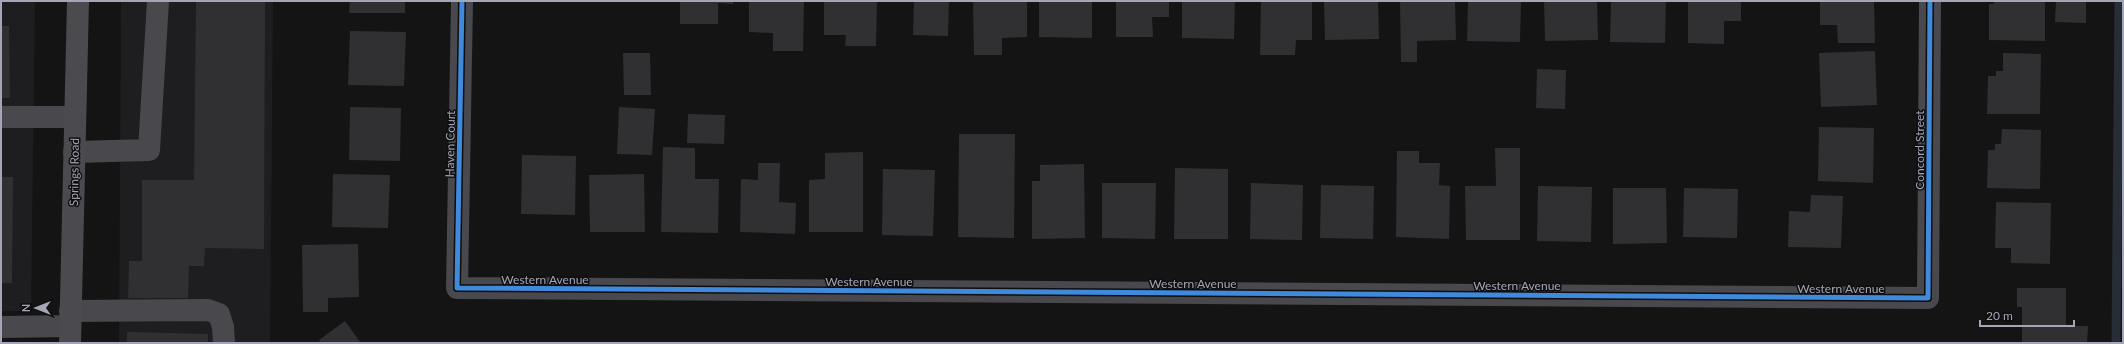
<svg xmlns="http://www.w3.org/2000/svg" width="2124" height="344" font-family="Lato,sans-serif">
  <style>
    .built { fill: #1e1e20 }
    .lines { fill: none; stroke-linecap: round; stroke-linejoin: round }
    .stream { stroke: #262d37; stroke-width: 9 }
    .building { fill: #303032 }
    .minor { stroke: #48484d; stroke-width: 22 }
    .major { stroke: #4b4b4f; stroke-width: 22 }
    .cycleway-casing { stroke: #0e0e10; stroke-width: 8 }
    .cycleway { stroke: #408adc; stroke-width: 5 }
    .labels { text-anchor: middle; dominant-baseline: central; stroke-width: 3; stroke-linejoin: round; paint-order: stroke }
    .street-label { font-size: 12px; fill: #a4a6b7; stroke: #0e0e10 }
  </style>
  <rect width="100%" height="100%" fill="#141414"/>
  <!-- built -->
  <path class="built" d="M1,1H35L31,311H1Z
    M121,1H273L270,343H119Z"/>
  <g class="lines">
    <!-- stream -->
    <path class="stream" d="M2116,343L2119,1"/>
  </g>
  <!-- building -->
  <path class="building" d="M196,1H265L264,249L205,248L204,266H189L188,298H128L129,261H142V180H194Z
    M350,1H405V13H349Z
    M680,1H733V4L718,3V24H680Z
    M749,1H804L803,51H773V33L749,32Z
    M824,1H877L876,46H845L846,35H824Z
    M914,1H949L948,36L913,35Z
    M973,1H1027V37L1002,38V55H974Z
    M1039,1H1092V38L1039,37Z
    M1116,1H1169V17H1152L1153,37H1116Z
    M1182,1H1235L1234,39L1182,38Z
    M1261,1H1312V40H1296L1295,55H1260Z
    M1324,1H1378L1379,39L1325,40Z
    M1400,1H1455L1456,40L1417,41V62H1401Z
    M1468,1H1521L1520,42L1467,41Z
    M1544,1H1597L1598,40L1545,41Z
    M1611,1H1666L1665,43L1610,42Z
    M1688,1H1741V21H1724V44L1688,43Z
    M1820,1H1874L1875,43H1838L1837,25H1820Z
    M1994,1H2045V41L1989,40V4H1994Z
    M2056,1H2086V23L2055,22Z
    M1,26H9L10,98H1Z
    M350,31L406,32L404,86L348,85Z
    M1875,51L1877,105L1821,107L1819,53Z
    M623,53H650L651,95H624Z
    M2003,53L2041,54L2040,114H1987L1988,76H1996V71H2003Z
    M1537,69L1566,70L1565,109L1536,108Z
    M350,107L401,108L400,161L349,160Z
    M619,107L655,109L652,155L617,154Z
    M688,114L725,115L724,144L687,143Z
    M1819,127L1874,128L1873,183L1818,181Z
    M2002,129L2041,130L2040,189L1987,188L1988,150H1995V144H2001Z
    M959,134H1015L1014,238L958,237Z
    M663,147L695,148V179H719L718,233L661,232Z
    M1495,148H1520V240H1466L1465,186H1496Z
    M1397,151H1419V163H1440L1439,185L1450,186L1449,239L1396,237Z
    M863,152V232H809V180L825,179V153Z
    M522,155L576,156L575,215L521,214Z
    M758,163H780L779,202L796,203L795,234L740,232L741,179L758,180Z
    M1084,164L1085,238L1032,239V181H1040V165Z
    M1175,168L1228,169V239H1174Z
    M883,169L935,170L933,236L882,235Z
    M333,174L390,175L388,228L332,227Z
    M644,174L645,232H590L589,175Z
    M1,177H13L12,283H1Z
    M1102,183H1156L1155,239L1102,238Z
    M1251,183L1303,185L1302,240L1250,239Z
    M1321,185L1374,186L1373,239L1320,238Z
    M1538,186L1592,187L1591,242L1537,241Z
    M1613,188H1666L1667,243L1613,244Z
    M1684,188L1738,189L1737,238L1683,237Z
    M1811,195L1843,196L1841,248L1788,247L1789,211L1810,212Z
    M1996,202L2051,203L2050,264L2011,263V248H1995Z
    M358,244L359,297L328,298V312H303L302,245Z
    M2017,288H2066V326H2088L2087,343H2022V307H2017Z
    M345,321L361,343H321L319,340Z
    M127,332L208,334V343H127Z"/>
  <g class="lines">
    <!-- minor -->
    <path class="minor" d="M462,1L457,288L1928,298L1930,1
      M1,117H75
      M74,152L149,150L158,1
      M70,311L208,310L219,314L223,327L224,343
      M1,327L70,326"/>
    <!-- major -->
    <path class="major" d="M70,343L78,1"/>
    <defs>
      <path id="cycleway" d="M462,1L457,288L1928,298L1930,1"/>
    </defs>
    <!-- cycleway casing -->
    <use href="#cycleway" class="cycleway-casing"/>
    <!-- cycleway -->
    <use href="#cycleway" class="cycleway"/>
  </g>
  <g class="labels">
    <!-- street labels -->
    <g class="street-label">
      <text transform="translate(450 144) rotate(-89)">Haven Court</text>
      <text transform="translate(1919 150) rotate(-90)">Concord Street</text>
      <text transform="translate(74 172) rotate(-89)">Springs Road</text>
      <text x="545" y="279">Western Avenue</text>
      <text x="869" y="281">Western Avenue</text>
      <text x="1193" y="283">Western Avenue</text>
      <text x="1517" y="285">Western Avenue</text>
      <text x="1841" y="288">Western Avenue</text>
    </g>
  </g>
  <!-- border -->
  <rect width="2124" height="344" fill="none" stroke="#a4a6b7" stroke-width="4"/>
  <!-- north arrow -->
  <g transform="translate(36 308) rotate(270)" stroke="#0e0e10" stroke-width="3" paint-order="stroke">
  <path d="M0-3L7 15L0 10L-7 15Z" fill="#a4a6b7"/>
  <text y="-6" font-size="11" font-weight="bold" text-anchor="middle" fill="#a4a6b7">N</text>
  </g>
  <!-- scale -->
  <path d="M1980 320v6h94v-6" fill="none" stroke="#a4a6b7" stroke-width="2"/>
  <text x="1986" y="320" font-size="12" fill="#a4a6b7" stroke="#0e0e10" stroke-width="3" paint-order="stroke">20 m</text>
</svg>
